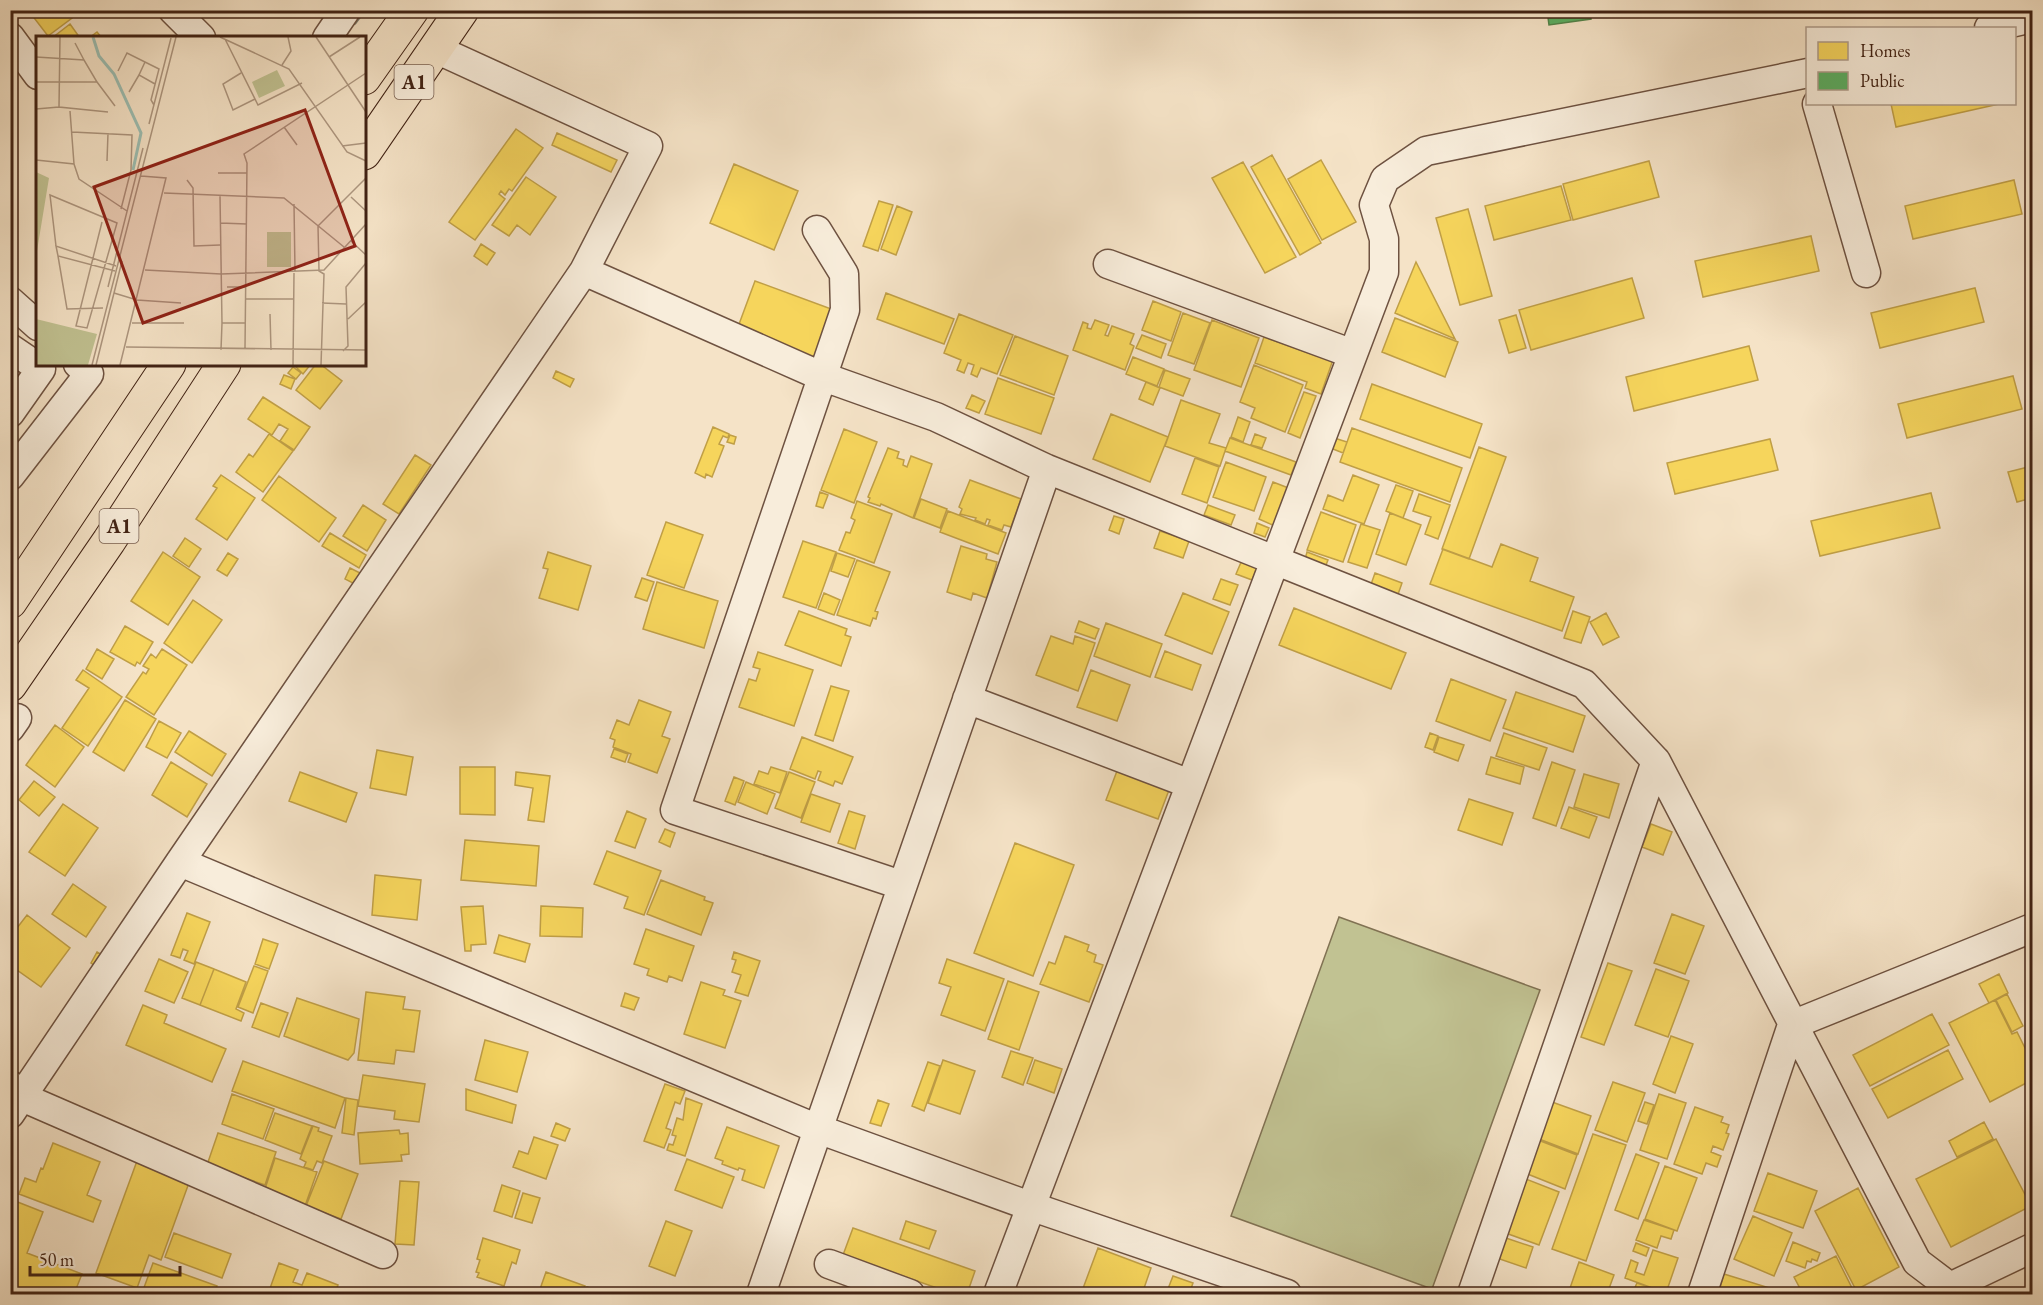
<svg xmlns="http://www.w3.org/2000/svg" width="2043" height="1305" font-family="'EB Garamond',serif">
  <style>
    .green { fill: #c1c292; stroke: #817253; stroke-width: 1.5 }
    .homes { fill: #f6d55c; stroke: #c09f46; stroke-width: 1.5 }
    .public { fill: #5aae61; stroke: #52844a; stroke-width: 1.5 }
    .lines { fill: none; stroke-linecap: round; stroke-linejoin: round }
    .stream { stroke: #788073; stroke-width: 6 }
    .minor-casing { stroke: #6e5241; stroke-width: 31 }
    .major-casing { stroke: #412214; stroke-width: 35 }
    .minor { stroke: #f8eddb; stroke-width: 28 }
    .major { stroke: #f5e3c7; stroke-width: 33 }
    .labels { text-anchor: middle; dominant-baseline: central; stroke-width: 6; stroke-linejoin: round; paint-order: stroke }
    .shield { fill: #f8eddb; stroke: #785f50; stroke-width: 1.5 }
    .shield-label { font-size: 20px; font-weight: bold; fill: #412214 }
    .inset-river { fill: none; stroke: #9cbeb2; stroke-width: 3 }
    .inset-road { fill: none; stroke: #ad967f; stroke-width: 1.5 }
    .view { fill: #8f2418; fill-opacity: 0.15; stroke: #8f2418; stroke-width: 3 }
    .inset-edge { fill: none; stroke: #412214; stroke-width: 3 }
  </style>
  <rect width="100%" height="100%" fill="#f5e3c7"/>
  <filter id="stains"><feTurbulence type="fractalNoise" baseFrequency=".00333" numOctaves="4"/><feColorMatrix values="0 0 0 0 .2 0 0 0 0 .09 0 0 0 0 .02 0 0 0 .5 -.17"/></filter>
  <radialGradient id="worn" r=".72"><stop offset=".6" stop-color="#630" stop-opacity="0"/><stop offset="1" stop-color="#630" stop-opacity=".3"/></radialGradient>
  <!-- green -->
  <path class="green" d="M1339,917L1540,990L1432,1289L1231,1216Z"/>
  <!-- homes -->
  <path class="homes" d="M28,10H66L72,18L48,36Z
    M70,24L80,38H52Z
    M97,32L102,38H89Z
    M1891,104H1999L1896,127Z
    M516,129L543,148L512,191L509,189L505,195L501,191L499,194L505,199L475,240L449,222Z
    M557,133L617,160L611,172L552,145Z
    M1272,155L1321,243L1300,255L1251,167Z
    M1321,160L1356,222L1322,240L1288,179Z
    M1649,161L1659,197L1573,220L1563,184Z
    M1243,162L1296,257L1265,273L1212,178Z
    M734,164L798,191L774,250L710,223Z
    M526,177L556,197L530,235L517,225L509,236L492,225Z
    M2014,180L2022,214L1913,239L1905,206Z
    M1561,186L1571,220L1494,240L1485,206Z
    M879,201L893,205L878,251L863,246Z
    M897,206L912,212L896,255L881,249Z
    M1468,209L1492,296L1460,305L1436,218Z
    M1811,236L1819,271L1703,297L1695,261Z
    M481,244L495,253L487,265L474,256Z
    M1416,262L1455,339L1395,313Z
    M1632,278L1644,318L1531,350L1519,310Z
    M755,281L842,313L823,367L735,335Z
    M1975,288L1984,322L1880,348L1871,313Z
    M886,293L954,319L944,344L877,319Z
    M1153,301L1181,312L1171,341L1142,330Z
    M1183,313L1210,323L1194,364L1168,355Z
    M959,314L1013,335L997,374L981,368L977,377L971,374L974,365L968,363L964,373L957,370L961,360L944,353Z
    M1516,315L1526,348L1509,353L1499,320Z
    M1395,318L1458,342L1445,377L1382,352Z
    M1095,320L1109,325L1105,335L1108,336L1112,326L1134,334L1130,344L1134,346L1125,370L1073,350L1083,322L1088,324L1087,328L1091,329Z
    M1212,320L1259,338L1241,387L1194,370Z
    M1142,335L1166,344L1161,358L1136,348Z
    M1015,336L1068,356L1054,395L1000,375Z
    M1264,337L1317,356L1320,348L1335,354L1321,394L1305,388L1307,382L1255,363Z
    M1749,346L1758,380L1634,411L1626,377Z
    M1133,357L1164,369L1157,386L1126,374Z
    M298,364H311L303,374L296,367Z
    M316,364H320L342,381L320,409L296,390Z
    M1254,365L1303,385L1285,432L1251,418L1255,408L1240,402Z
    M293,367L301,373L296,379L288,373Z
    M1165,370L1190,379L1183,396L1159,387Z
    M556,371L574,379L570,387L553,378Z
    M284,375L295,379L291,389L280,384Z
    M2013,376L2022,409L1907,438L1898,404Z
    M998,378L1054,398L1041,434L985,414Z
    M1146,382L1160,388L1153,405L1139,399Z
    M1372,384L1482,424L1470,458L1360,419Z
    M1304,392L1316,396L1300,438L1288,433Z
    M972,395L985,401L979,413L966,408Z
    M263,397L310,427L294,450L280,441L288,429L279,424L272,435L248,419Z
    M1181,400L1220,414L1209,443L1226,448L1220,466L1165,446Z
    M1111,414L1168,437L1150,482L1093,459Z
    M1238,417L1250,422L1243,442L1231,437Z
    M713,427L729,434L728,438L723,436L719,444L724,446L712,477L706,474L705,478L695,473Z
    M1352,428L1462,468L1450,502L1340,462Z
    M844,429L877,442L854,503L821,490Z
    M269,434L293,451L263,492L236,472L249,454L253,457Z
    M1255,434L1266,438L1262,448L1251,445Z
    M730,435L736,437L734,444L727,442Z
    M1331,437L1347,442L1343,453L1328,447Z
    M1230,438L1296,462L1291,475L1225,451Z
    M1770,439L1778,470L1675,494L1667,463Z
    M1479,447L1506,457L1469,559L1442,549Z
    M888,448L899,452L897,458L904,460L903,465L907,467L911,456L932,464L913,518L881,504L880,506L868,502L870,498L868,497Z
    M415,455L431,465L399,514L383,504Z
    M1195,458L1219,467L1207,503L1182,494Z
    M1226,462L1266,477L1254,511L1213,497Z
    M2032,466V498L2017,502L2008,472Z
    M221,475L255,498L227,540L196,519L217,488L213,486Z
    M1353,475L1379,485L1364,524L1323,509L1328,495L1343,501Z
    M279,476L336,518L319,542L262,500Z
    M970,480L1021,499L1011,527L1004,525L1002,530L988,525L990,520L987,519L985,524L975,520L976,518L960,514L962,509L959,507Z
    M1273,482L1291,489L1277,527L1259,519Z
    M1396,485L1413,491L1403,518L1386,511Z
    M820,492L828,495L823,508L816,506Z
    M1931,493L1940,528L1820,556L1811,521Z
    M1419,494L1450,505L1438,539L1425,534L1431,517L1413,511Z
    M921,499L947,509L940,528L914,518Z
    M857,501L892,514L874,563L839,550L846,532L850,533L855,520L851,518Z
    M363,505L386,520L367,551L343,536Z
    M1208,505L1235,515L1231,525L1204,515Z
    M948,511L1006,533L998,554L940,532Z
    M1321,512L1356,525L1343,562L1307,550Z
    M1390,513L1421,525L1406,565L1376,554Z
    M1114,516L1124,519L1119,534L1109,530Z
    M666,522L703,535L684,588L647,575Z
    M1257,523L1269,528L1265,537L1254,533Z
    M1361,524L1380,530L1367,568L1348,562Z
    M1160,531L1189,541L1183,558L1154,548Z
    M330,533L366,555L359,568L322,546Z
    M185,538L201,549L189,567L173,556Z
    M803,541L836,552L816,608L783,597Z
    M1501,544L1538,558L1530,581L1574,597L1562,631L1430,584L1443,549L1492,567Z
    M961,546L987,554L986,559L997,562L987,598L973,593L971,600L947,592Z
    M163,552L200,577L168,625L131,601Z
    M548,552L591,566L578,610L539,598L548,569L543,568Z
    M1307,552L1328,560L1324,570L1304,563Z
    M228,553L238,559L227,576L217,570Z
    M837,553L855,559L848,577L831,571Z
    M857,560L890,572L875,611L878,612L876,619L873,618L870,626L837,615Z
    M1242,560L1258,566L1252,580L1236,574Z
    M350,568L364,575L351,588L353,583L345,579Z
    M1375,573L1402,583L1396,600L1369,590Z
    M642,578L654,582L647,601L635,597Z
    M1221,579L1238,585L1230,605L1213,599Z
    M657,582L718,601L704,648L643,629Z
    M824,593L840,600L834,615L818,609Z
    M1183,593L1229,612L1212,654L1165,635Z
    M193,600L222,620L192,663L164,643Z
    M1294,608L1406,653L1391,689L1279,645Z
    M799,611L847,629L845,635L851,637L841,666L785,645Z
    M1573,611L1590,617L1581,643L1564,638Z
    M1606,613L1619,637L1603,645L1590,622Z
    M1079,621L1099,629L1095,639L1075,632Z
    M1106,623L1162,644L1150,677L1094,656Z
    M125,626L153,642L140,664L137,662L135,666L110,652Z
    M1051,636L1073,644L1075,636L1095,643L1078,691L1036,675Z
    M97,649L114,659L102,679L86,669Z
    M162,649L187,665L154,715L126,697L143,672L146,674L149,669L143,666L151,654L156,658Z
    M1165,651L1201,665L1192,690L1155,677Z
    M758,652L813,670L794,726L739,707L749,679L756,681L760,669L753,667Z
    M83,670L122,697L88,746L62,728L89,688L76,680Z
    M1091,670L1130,685L1117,721L1077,707Z
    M1451,679L1506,700L1490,741L1436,721Z
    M831,686L849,691L833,741L815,735Z
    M1516,692L1585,716L1573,752L1503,728Z
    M125,700L156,719L124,771L93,752Z
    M639,700L671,712L662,736L670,739L657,773L628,762L631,754L613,747L615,740L610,738L617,720L629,725Z
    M159,721L181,733L167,758L146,747Z
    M55,725L84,747L55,787L26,765Z
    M189,731L226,754L212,776L175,752Z
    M1430,733L1438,736L1433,750L1425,747Z
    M1504,733L1547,748L1539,770L1496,756Z
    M802,737L853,757L842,784L835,781L833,786L818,780L821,772L818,771L815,779L790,769Z
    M1439,737L1464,745L1458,761L1434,752Z
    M614,749L628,754L625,762L611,757Z
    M377,750L413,757L406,795L370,788Z
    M1491,757L1524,767L1520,784L1486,774Z
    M171,762L207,784L187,817L152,795Z
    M1552,762L1575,770L1556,826L1533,818Z
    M460,767H495V815L460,814Z
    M771,767L787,772L780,793L754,784L759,771L768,774Z
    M1117,771L1169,790L1158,819L1106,800Z
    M300,772L357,793L346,822L289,801Z
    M516,772L550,776L544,822L528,820L533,788L515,785Z
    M789,772L815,782L801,818L775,808Z
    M1584,774L1619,784L1609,818L1574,807Z
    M734,777L744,781L735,805L725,801Z
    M34,781L55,797L39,816L19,800Z
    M746,782L775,794L767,814L738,802Z
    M811,794L840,804L830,832L801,822Z
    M1469,799L1513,813L1502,845L1458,830Z
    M63,804L98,828L65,876L29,852Z
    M1569,807L1597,817L1589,838L1561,828Z
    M627,811L646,819L635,848L615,841Z
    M849,811L865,816L855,849L838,843Z
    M1651,824L1672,832L1663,855L1642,847Z
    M665,829L675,833L670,847L659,842Z
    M465,840L539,846L536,886L461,880Z
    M1015,843L1074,865L1033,976L974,953Z
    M607,851L661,871L644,915L624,908L628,897L594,884Z
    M375,875L421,880L417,920L372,915Z
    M661,880L705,897L704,900L713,903L701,935L647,914Z
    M73,884L106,907L86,937L52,914Z
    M483,906L486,944L471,945V951H465L461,907Z
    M541,906L583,908L582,937L540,936Z
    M187,913L210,922L194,964L184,960L188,951L183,949L180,958L171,955Z
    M1672,914L1704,926L1685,974L1654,963Z
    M27,915L70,948L41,987L10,965V937Z
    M646,929L694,946L682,981L669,976L667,982L647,975L649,969L634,964Z
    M499,935L530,944L525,962L494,953Z
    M1065,936L1089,945L1087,951L1096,955L1094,962L1103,965L1089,1002L1040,984L1049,962L1055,964Z
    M263,939L278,944L269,969L255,964Z
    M97,952L107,958L100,969L91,963Z
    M734,952L760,961L748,996L735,992L741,975L732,972L736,960L732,959Z
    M159,959L188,972L174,1003L145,991Z
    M947,959L1004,979L985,1031L941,1015L951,987L939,983Z
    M196,962L214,969L200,1005L182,998Z
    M1608,963L1632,971L1604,1045L1581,1037Z
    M254,966L268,971L253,1013L238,1007Z
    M214,969L246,982L236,1009L244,1013L241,1021L200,1005Z
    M1656,969L1689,981L1668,1037L1635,1025Z
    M1999,974L2008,993L1989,1003L1979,984Z
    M1008,981L1039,992L1019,1050L988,1039Z
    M701,982L725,990L723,995L741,1001L725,1048L684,1034Z
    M366,992L405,997L403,1009L420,1011L414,1052L396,1050L394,1064L358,1060Z
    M625,993L639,998L634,1010L621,1006Z
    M2007,994L2023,1026L2012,1032L1996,1000Z
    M297,998L359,1019L354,1053L348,1060L284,1036Z
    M1995,1000L2012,1034L2017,1032L2032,1062V1080L1990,1102L1949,1023Z
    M261,1003L288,1013L279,1037L252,1027Z
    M143,1005L167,1015L164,1023L226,1049L212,1082L126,1045Z
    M1932,1014L1949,1045L1870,1086L1853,1055Z
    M1671,1036L1693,1044L1675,1093L1653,1084Z
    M485,1040L528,1052L517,1092L475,1080Z
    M1948,1050L1963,1079L1888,1118L1872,1089Z
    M1011,1051L1033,1058L1023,1085L1002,1077Z
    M943,1060L975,1071L960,1114L928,1103Z
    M1035,1060L1062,1069L1054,1093L1027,1083Z
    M243,1061L345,1098L335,1128L232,1091Z
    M928,1062L940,1066L924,1111L912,1106Z
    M363,1075L425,1084L419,1122L394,1119L395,1111L358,1106Z
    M1613,1082L1645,1093L1627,1142L1595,1130Z
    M665,1084L685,1091L680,1104L675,1102L666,1128L671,1130L664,1148L644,1141Z
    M466,1089L516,1105L512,1123L466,1110Z
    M232,1094L274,1109L263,1139L222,1124Z
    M1659,1094L1686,1103L1667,1159L1640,1150Z
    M346,1098L358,1100L354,1135L342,1133Z
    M686,1098L702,1104L685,1156L667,1150L669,1144L673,1145L676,1136L672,1135L677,1118L683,1120Z
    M878,1100L889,1104L881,1126L870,1123Z
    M1552,1102L1591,1116L1578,1154L1539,1139Z
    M1645,1102L1654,1105L1647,1124L1638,1121Z
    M1695,1107L1723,1117L1721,1122L1729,1125L1726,1133L1729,1134L1723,1150L1713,1146L1711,1152L1721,1156L1717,1167L1706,1163L1702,1174L1674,1164Z
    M275,1113L312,1126L301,1154L265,1140Z
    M1984,1122L1993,1139L1957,1157L1949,1141Z
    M556,1123L570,1129L565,1141L551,1136Z
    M313,1126L319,1128L318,1131L332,1136L322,1163L317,1161L313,1170L304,1167L306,1162L300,1159Z
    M727,1127L779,1146L764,1188L742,1180L745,1170L739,1168L738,1170L722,1164L723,1161L715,1158Z
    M399,1130L400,1134L408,1133L409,1154L401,1155L402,1161L360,1164L358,1133Z
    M218,1133L276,1152L265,1185L207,1165Z
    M1593,1134L1626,1145L1586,1261L1552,1249Z
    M534,1137L558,1145L546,1179L513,1167L519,1151L528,1154Z
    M1996,1139L2031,1206L1951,1247L1916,1179Z
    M1538,1140L1577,1155L1565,1189L1525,1173Z
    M53,1143L100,1162L87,1195L101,1201L93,1222L19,1194L25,1178L36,1182L41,1168L43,1169Z
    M1636,1154L1659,1163L1638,1219L1615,1210Z
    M275,1158L317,1172L305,1206L264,1192Z
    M687,1159L734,1177L722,1208L675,1190Z
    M137,1161L190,1180L161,1260L149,1255L137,1288L96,1273Z
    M324,1161L358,1174L341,1219L306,1206Z
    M1665,1166L1697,1178L1677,1231L1645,1219Z
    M1768,1173L1817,1191L1803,1228L1754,1211Z
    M1521,1177L1559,1192L1539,1245L1500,1231Z
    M400,1181L419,1182L414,1245L395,1244Z
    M502,1185L520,1191L512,1217L494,1211Z
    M1858,1188L1899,1267L1856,1290L1815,1211Z
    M523,1193L540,1198L532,1223L515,1218Z
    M10,1199L43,1212L27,1253L82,1274L74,1294H35L10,1285Z
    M1753,1216L1792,1233L1774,1276L1734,1259Z
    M1644,1220L1674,1230L1671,1239L1661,1236L1657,1248L1636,1240Z
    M666,1221L692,1231L675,1276L649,1266Z
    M906,1221L936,1231L929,1249L900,1239Z
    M853,1228L975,1271L967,1294H954L843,1255Z
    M174,1233L231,1254L222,1278L165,1257Z
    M1497,1235L1533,1247L1526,1268L1491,1256Z
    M483,1238L520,1250L516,1264L512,1262L504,1286L477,1277L479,1273L476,1272L480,1260L477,1259Z
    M1793,1242L1820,1253L1817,1261L1812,1259L1811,1262L1807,1261L1805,1268L1786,1261Z
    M1636,1243L1649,1248L1646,1256L1633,1251Z
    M1098,1248L1151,1268L1142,1294H1090L1082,1291Z
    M1653,1250L1678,1258L1666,1293L1625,1278L1631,1260L1638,1263L1635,1272L1644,1275Z
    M1836,1256L1853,1290L1844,1294H1803L1794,1277Z
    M1579,1262L1614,1275L1607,1294H1568Z
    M153,1263L217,1286L214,1294L142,1293Z
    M279,1263L298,1270L293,1282L302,1285L307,1273L338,1285L335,1294H268Z
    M546,1272L585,1286L582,1294H547L539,1292Z
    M1724,1274L1789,1294H1718Z
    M1173,1276L1193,1283L1189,1294H1166Z
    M1637,1283L1652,1288L1650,1294H1632Z
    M587,1287L604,1293V1294H584Z"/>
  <!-- public -->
  <path class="public" d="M1547,10H1590L1591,19L1549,25Z"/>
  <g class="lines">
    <!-- stream -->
    <path class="stream" d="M354,22L363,10"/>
    <defs>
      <path id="minor" d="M173,10L201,38
        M1989,28L2032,18
        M10,37L38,75
        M327,38L346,10
        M1817,104L1866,273
        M817,230L844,274L845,310L675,810L901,885
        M1108,264L1353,354
        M584,271L821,376L936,417L1047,469L1584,684L1656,761L1917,1262L1950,1287
        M10,301L38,326
        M10,348L41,369L10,413
        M10,476L89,374L78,364
        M967,699L1190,784
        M10,728L17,718
        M180,862L818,1129L1030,1206L1287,1294
        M10,1085L22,1097L383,1254
        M10,1114L180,862L584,271L648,146L436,49
        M829,1264L910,1294
        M761,1294L1047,469
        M998,1294L1384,272V239L1374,205L1385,179L1426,151L1808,73
        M1472,1294L1656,761
        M1702,1294L1792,1025L2032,928
        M1939,1294L1950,1287L2032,1248"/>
      <path id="major" d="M364,78L412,10
        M364,153L462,10
        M10,602L169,364
        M10,685L109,541L224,364"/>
    </defs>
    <!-- minor casing -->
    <use href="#minor" class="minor-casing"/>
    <!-- major casing -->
    <use href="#major" class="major-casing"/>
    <!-- minor -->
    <use href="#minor" class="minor"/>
    <!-- major -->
    <use href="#major" class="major"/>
  </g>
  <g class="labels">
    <!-- shield labels -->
    <g class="shield">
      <rect x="394.5" y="65" width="39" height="34" rx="4.5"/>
      <rect x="99.5" y="509" width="39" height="34" rx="4.5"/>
    </g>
    <g class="shield-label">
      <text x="414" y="82">A1</text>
      <text x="119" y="526">A1</text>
    </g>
  </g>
  <!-- overview -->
  <g transform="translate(36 36)">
    <rect width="330" height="330" fill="#f5e3c7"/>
    <path d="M241,34L249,50L223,62L216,46ZM0,136L13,142L0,221ZM231,196H255V231H231ZM0,283L61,298L52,329H0Z" fill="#c1c292"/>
    <path class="inset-river" d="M57,1L63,20L78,38L105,97L97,134"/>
    <path class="inset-road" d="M24,1L23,71L72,76M184,1L253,33L311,116L330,125M280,1L330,76M189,3L222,69L266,47M39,7L48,24M0,21L48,24L61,46H0M293,21L324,1M109,26L103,39L119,48M246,29L255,15L252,1M82,35L91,17L123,33L115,64L118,69M205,37L187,48L197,74L219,63M61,46L79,70M93,56L103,39M0,73L23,71M34,75L38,128M113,88L135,2M248,91L261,109M36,96L96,99L95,134L85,173M306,110L330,107M0,124L38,128L43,143L91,175M71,125L72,97M182,137H211M151,144L157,152L158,210L184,209M128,157L248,162L308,211M184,160L186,287H209M315,161L330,175M258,168L259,235M184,187L211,188M315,205L330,219M20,210L14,159L81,187L51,292L40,290L66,186M22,220L31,273L67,272M109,234L185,238L288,234L330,188M79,235L22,220L20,210L80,230M72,251L107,112M191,251H210M78,257L101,264L145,267M210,263H258M286,267L310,268M234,278L235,314M312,283L330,266M96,287H148M90,311L330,314M209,313L211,127L208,118L330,37M185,314L186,287M307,315L312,310L310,251L330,227M56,329L140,1M60,329L86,225M84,329L130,142L105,140M257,329L258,237M285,329L288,238L283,235L282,190L330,142"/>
    <path class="view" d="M269,74L319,210L107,287L58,151Z"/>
    <rect width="330" height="330" class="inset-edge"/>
  </g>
  <!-- margin -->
  <rect width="2043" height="1305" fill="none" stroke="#f5e3c7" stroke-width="36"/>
  <rect x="12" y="12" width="2019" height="1281" fill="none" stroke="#412214" stroke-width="3"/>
  <rect x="18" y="18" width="2007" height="1269" fill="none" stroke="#412214" stroke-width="1.5"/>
  <!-- legend -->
  <rect x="1806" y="27" width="210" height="78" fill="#f8eddb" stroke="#af9c8b" stroke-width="1.5"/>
  <rect x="1818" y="42" width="30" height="18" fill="#f6d55c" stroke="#af9c8b" stroke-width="1.5"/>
  <text x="1860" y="57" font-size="18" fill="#412214">Homes</text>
  <rect x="1818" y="72" width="30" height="18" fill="#5aae61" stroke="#af9c8b" stroke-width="1.5"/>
  <text x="1860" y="87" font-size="18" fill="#412214">Public</text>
  <!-- scale -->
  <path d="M30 1266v9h150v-9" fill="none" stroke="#412214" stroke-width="3"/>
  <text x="39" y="1266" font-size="18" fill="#412214" stroke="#f8eddb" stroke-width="4.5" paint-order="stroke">50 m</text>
  <rect width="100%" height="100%" filter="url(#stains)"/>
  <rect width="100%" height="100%" fill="url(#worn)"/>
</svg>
